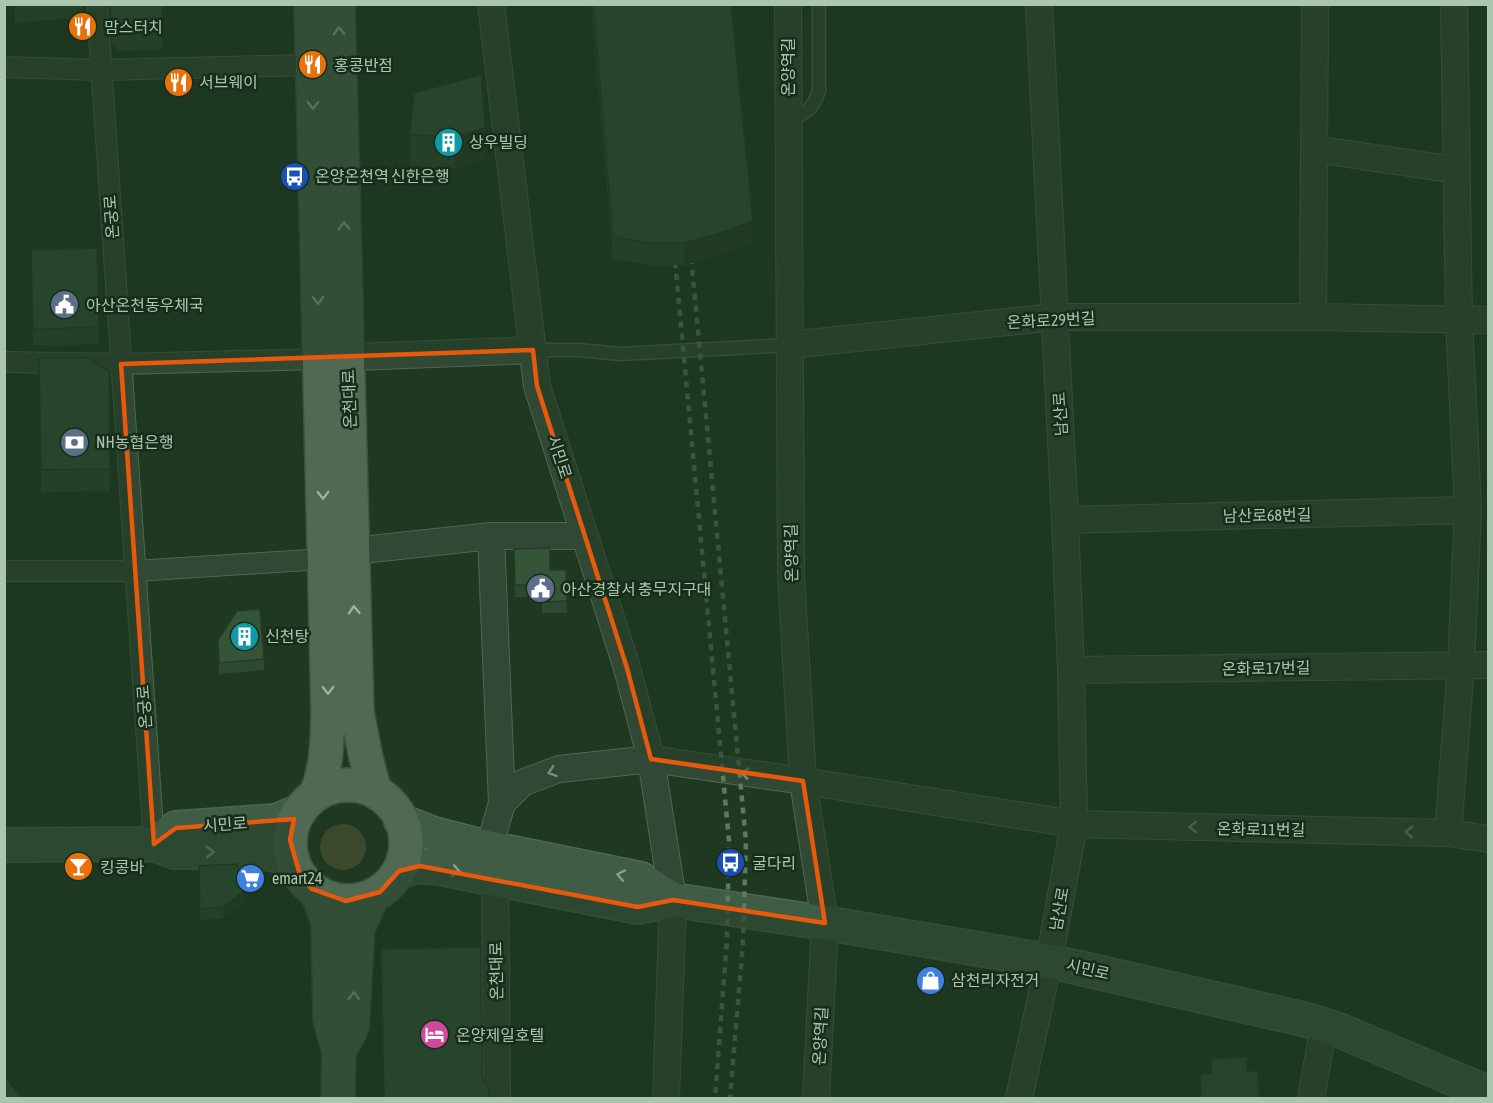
<svg xmlns="http://www.w3.org/2000/svg" width="1493" height="1103" font-family="'Asap Condensed','Noto Sans KR',sans-serif">
  <style>
    .green { fill: #3d492c }
    .lines { fill: none; stroke-linecap: round; stroke-linejoin: round }
    .service-casing { stroke: #4f6752; stroke-width: 15 }
    .pedestrian-casing { stroke: #4f6752; stroke-width: 22 }
    .minor-casing { stroke: #4f6752; stroke-width: 28 }
    .secondary-casing { stroke: #4f6752; stroke-width: 36 }
    .primary-casing { stroke: #3b523e; stroke-width: 36 }
    .service { stroke: #314934; stroke-width: 12 }
    .pedestrian { stroke: #314934; stroke-width: 20 }
    .minor { stroke: #314934; stroke-width: 26 }
    .secondary { stroke: #3f5c44; stroke-width: 33 }
    .primary { stroke: #4f6952; stroke-width: 33 }
    .rail { stroke: #5c7a5f; stroke-width: 4.5; stroke-dasharray: 6 6; stroke-linecap: butt }
    .wall { fill: #2d4930 }
    .shaded-wall { fill: #243c27 }
    .building { fill: #345538; stroke: #243c27; stroke-width: 1.5 }
    .oneway { stroke: #99b39c }
    .oneway2 { stroke: #748e78 }
    .oneway3 { stroke: #85a18a }
    .marked { fill: none; stroke: #e8590c; stroke-width: 4.5; stroke-linejoin: round }
    .labels { text-anchor: middle; dominant-baseline: central; stroke-width: 5; stroke-linejoin: round; paint-order: stroke }
    .poi-label { font-size: 16px; fill: #abc6af; stroke: #172d1a; text-anchor: start }
    .street-label { font-size: 16px; fill: #abc6af; stroke: #172d1a }
  </style>
  <rect width="100%" height="100%" fill="#1e3920"/>
  <!-- green -->
  <path class="green" d="M320 847a23 23 0 1 1 46 0a23 23 0 1 1-46 0Z"/>
  <g class="lines">
    <defs>
      <path id="service" d="M788,121C806,112 812,111 819,91V4
        M533,350H579L620,354L790,345"/>
      <path id="pedestrian" d="M97,4L154,844
        M4,67L101,70L312,65
        M4,362L121,364L320,359
        M4,571H135L324,559"/>
      <path id="minor" d="M491,4L537,386L627,668L651,759L673,900L666,1098
        M788,4L791,574L803,781L825,923L816,1098
        M1314,149L1456,170
        M1313,317L1315,4
        M790,345L1055,317H1313L1488,320
        M329,358L533,350
        M1065,520L1468,510
        M353,551L491,536H585
        M1071,670L1488,665
        M502,803L522,783L559,769L651,759L803,781L1074,824L1448,833L1488,839
        M1448,833L1461,665L1468,510L1459,320L1454,4
        M489,848L502,803L491,536
        M495,879L497,1098
        M1019,1098L1049,961L1074,824L1071,670L1065,520L1039,4
        M1311,1098L1324,1025"/>
      <path id="secondary" d="M401,821L434,834L489,848L641,879L673,900
        M154,844L176,828L276,821L300,811
        M4,845L154,844L175,852H262L292,859
        M399,871L420,866L439,868L638,907L673,900L825,923L1049,961L1307,1020L1341,1031L1488,1093"/>
      <path id="primary" d="M311,4L328,715C327,742 327,768 316,794
        M338,4L357,712L366,758L375,792
        M290 843a58 58 0 1 1 116 0a58 58 0 1 1-116 0Z
        M317,892L328,922L330,1019L339,1052L338,1098
        M339,1052L352,1027L358,927L373,895"/>
    </defs>
    <!-- service casing -->
    <use href="#service" class="service-casing"/>
    <!-- pedestrian casing -->
    <use href="#pedestrian" class="pedestrian-casing"/>
    <!-- minor casing -->
    <use href="#minor" class="minor-casing"/>
    <!-- secondary casing -->
    <use href="#secondary" class="secondary-casing"/>
    <!-- primary casing -->
    <use href="#primary" class="primary-casing"/>
    <!-- service -->
    <use href="#service" class="service"/>
    <!-- pedestrian -->
    <use href="#pedestrian" class="pedestrian"/>
    <!-- minor -->
    <use href="#minor" class="minor"/>
    <!-- secondary -->
    <use href="#secondary" class="secondary"/>
    <!-- primary -->
    <use href="#primary" class="primary"/>
    <!-- rail -->
    <path class="rail" d="M690,246L746,842L743,942L730,1098
      M674,250L729,841L727,939L715,1098"/>
  </g>
  <!-- wall -->
  <path class="wall" d="M14,4H83V17L15,23Z
    M110,4H162V49L119,51L112,45Z
    M591,4H731L753,243L720,255L684,265H649L613,259Z
    M414,93L485,160L455,169L410,166V135Z
    M31,267L99,327V344L33,346Z
    M39,358L109,371L110,491L41,492Z
    M514,549L550,570H566L567,613H542V597H515Z
    M218,640L264,659V670L219,674Z
    M199,866L245,901L223,918L200,921Z"/>
  <!-- shaded-wall -->
  <path class="shaded-wall" d="M485,128V160L455,169V137Z
    M753,221V243L720,255L684,265V243Z
    M245,890V901L223,918V907Z"/>
  <!-- building -->
  <path class="building" d="M15,4H33L15,6Z
    M110,4H162V32L119,34L112,28Z
    M593,4H731L753,221L720,233L684,243H649L613,237Z
    M481,75L485,128L455,137L410,135L414,93Z
    M97,248L99,327L33,329L31,250Z
    M39,358H88L109,371L110,469L41,470Z
    M550,548V570H566L567,601L542,602V585H515L514,549Z
    M260,609L264,659L219,663L218,640L237,611Z
    M237,864L245,890L223,907L200,909L199,866Z
    M481,947L482,1076L484,1083L489,1088V1098H384L381,949Z
    M1247,1057V1071H1258L1259,1098H1201L1200,1074L1212,1073L1211,1059Z
    M4,1076L22,1098H4Z"/>
  <!-- one-way arrows -->
  <defs><path id="oneway-chevron" d="M-2-3.5L2.5 0L-2 3.5" fill="none" stroke-width="1.6" stroke-linecap="round" stroke-linejoin="round" transform="scale(1.5)"/></defs>
  <g class="oneway">
    <use href="#oneway-chevron" transform="translate(339 31) rotate(-92)"/>
    <use href="#oneway-chevron" transform="translate(313 105) rotate(89)"/>
    <use href="#oneway-chevron" transform="translate(344 226) rotate(-92)"/>
    <use href="#oneway-chevron" transform="translate(318 300) rotate(89)"/>
    <use href="#oneway-chevron" transform="translate(323 495) rotate(89)"/>
    <use href="#oneway-chevron" transform="translate(354 610) rotate(-92)"/>
    <use href="#oneway-chevron" transform="translate(328 690) rotate(89)"/>
    <use href="#oneway-chevron" transform="translate(354 996) rotate(-87)"/>
  </g>
  <g class="oneway2">
    <use href="#oneway-chevron" transform="translate(552 772) rotate(161)"/>
    <use href="#oneway-chevron" transform="translate(745 773) rotate(-172)"/>
    <use href="#oneway-chevron" transform="translate(1193 827) rotate(-179)"/>
    <use href="#oneway-chevron" transform="translate(1409 832) rotate(-179)"/>
  </g>
  <g class="oneway3">
    <use href="#oneway-chevron" transform="translate(210 852) rotate(-1)"/>
    <use href="#oneway-chevron" transform="translate(456 871) rotate(11)"/>
    <use href="#oneway-chevron" transform="translate(621 875) rotate(-169)"/>
  </g>
  <!-- marked area -->
  <path d="M0 0H1493V1103H0ZM533,350L537,386L627,668L651,759L803,781L825,923L673,900L638,907L420,866L399,871L380,892L346,901L312,889L300,875L290,840L294,819L176,828L154,844L121,364Z" fill="#1e3920" fill-opacity=".55" fill-rule="evenodd"/>
  <path class="marked" d="M533,350L537,386L627,668L651,759L803,781L825,923L673,900L638,907L420,866L399,871L380,892L346,901L312,889L300,875L290,840L294,819L176,828L154,844L121,364Z"/>
  <!-- icons -->
  <defs>
    <symbol id="restaurant-disc" viewBox="-11 -11 22 22"><circle r="9.5" fill="#e8710a" stroke="#172d1a"/><path d="M-5-6h1v4h1v-4h1v4h1v-4h1v5L-1.5 .5V6h-2V.5L-5-1ZM5-6V6H3V1.5H1.5Q1.5-4 5-6Z" fill="#fff"/></symbol>
    <symbol id="building-disc" viewBox="-11 -11 22 22"><circle r="9.5" fill="#0f9aa8" stroke="#172d1a"/><path d="M-4-6H4V6H1V3H-1V6H-4ZM-2.5-4.3h1.7v1.8h-1.7ZM.8-4.3h1.7v1.8H.8ZM-2.5-1h1.7V.8h-1.7ZM.8-1h1.7V.8H.8Z" fill="#fff"/></symbol>
    <symbol id="bus-disc" viewBox="-11 -11 22 22"><circle r="9.5" fill="#1a4fb4" stroke="#172d1a"/><path d="M-5-6H5V4H4V6H2V4H-2V6H-4V4H-5ZM-3.5-4V0h7V-4ZM-3.5 1.2v1.5H-2V1.2ZM2 1.2v1.5H3.5V1.2Z" fill="#fff"/></symbol>
    <symbol id="civic-disc" viewBox="-11 -11 22 22"><circle r="9.5" fill="#5c6f8a" stroke="#172d1a"/><path d="M-.6-6.5H3V-4.5H.6V-3L4-1V1h2V6H-6V1h2V-1L-.6-3ZM-1.2 2.5V6h2.4V2.5Z" fill="#fff"/></symbol>
    <symbol id="bank-disc" viewBox="-11 -11 22 22"><circle r="9.5" fill="#5c6f8a" stroke="#172d1a"/><path d="M-6-4H6V4H-6ZM0-2.3a2.3 2.3 0 1 0 0 4.6a2.3 2.3 0 1 0 0-4.6Z" fill="#fff"/></symbol>
    <symbol id="bar-disc" viewBox="-11 -11 22 22"><circle r="9.5" fill="#e8710a" stroke="#172d1a"/><path d="M-6-5H6L.8 .8V4.5H3.5V6h-7V4.5H-.8V.8Z" fill="#fff"/></symbol>
    <symbol id="supermarket-disc" viewBox="-11 -11 22 22"><circle r="9.5" fill="#3f7fe0" stroke="#172d1a"/><path d="M-6-5.5h2.5l.6 2H6L4.5 2H-2.5L-4.4-4H-6ZM-1.5 3.2a1.3 1.3 0 1 0 .1 0ZM3 3.2a1.3 1.3 0 1 0 .1 0Z" fill="#fff"/></symbol>
    <symbol id="shop-disc" viewBox="-11 -11 22 22"><circle r="9.5" fill="#3f7fe0" stroke="#172d1a"/><path d="M-5-2.5h2.3a2.7 3.5 0 0 1 5.4 0H5L5.5 6h-11ZM-1.5-2.5h3a1.5 2.3 0 0 0-3 0Z" fill="#fff"/></symbol>
    <symbol id="hotel-disc" viewBox="-11 -11 22 22"><circle r="9.5" fill="#d1479c" stroke="#172d1a"/><path d="M-6-4.5h1.5V1H6V5H4.5V3h-9V5H-6ZM-4 0a1.8 1.8 0 1 1 3.6 0ZM.5 0V-2.5h3Q6-2.5 6 0Z" fill="#fff"/></symbol>
  </defs>
  <g fill-rule="evenodd">
    <use href="#restaurant-disc" x="66" y="10" width="33" height="33"/>
    <use href="#restaurant-disc" x="296" y="48" width="33" height="33"/>
    <use href="#restaurant-disc" x="162" y="66" width="33" height="33"/>
    <use href="#building-disc" x="432" y="126" width="33" height="33"/>
    <use href="#bus-disc" x="278" y="160" width="33" height="33"/>
    <use href="#civic-disc" x="48" y="288" width="33" height="33"/>
    <use href="#bank-disc" x="58" y="426" width="33" height="33"/>
    <use href="#civic-disc" x="524" y="572" width="33" height="33"/>
    <use href="#building-disc" x="228" y="620" width="33" height="33"/>
    <use href="#bus-disc" x="714" y="846" width="33" height="33"/>
    <use href="#bar-disc" x="62" y="850" width="33" height="33"/>
    <use href="#supermarket-disc" x="234" y="862" width="33" height="33"/>
    <use href="#shop-disc" x="914" y="964" width="33" height="33"/>
    <use href="#hotel-disc" x="418" y="1018" width="33" height="33"/>
  </g>
  <g class="labels">
    <!-- poi labels -->
    <g class="poi-label">
      <text x="104" y="27">맘스터치</text>
      <text x="334" y="65">홍콩반점</text>
      <text x="199" y="82">서브웨이</text>
      <text x="469" y="142">상우빌딩</text>
      <text x="315" y="176">온양온천역 신한은행</text>
      <text x="86" y="305">아산온천동우체국</text>
      <text x="96" y="442">NH농협은행</text>
      <text x="562" y="589">아산경찰서 충무지구대</text>
      <text x="265" y="636">신천탕</text>
      <text x="752" y="863">굴다리</text>
      <text x="100" y="867">킹콩바</text>
      <text x="272" y="878">emart24</text>
      <text x="951" y="980">삼천리자전거</text>
      <text x="456" y="1035">온양제일호텔</text>
    </g>
    <!-- street labels -->
    <g class="street-label">
      <text transform="translate(788 67) rotate(-90)">온양역길</text>
      <text transform="translate(111 217) rotate(-94)">온궁로</text>
      <text transform="translate(1051 320) rotate(-3)">온화로29번길</text>
      <text transform="translate(349 399) rotate(-92)">온천대로</text>
      <text transform="translate(1060 414) rotate(-93)">남산로</text>
      <text transform="translate(560 457) rotate(72)">시민로</text>
      <text transform="translate(1267 515) rotate(-1)">남산로68번길</text>
      <text transform="translate(791 553) rotate(-91)">온양역길</text>
      <text transform="translate(1266 668) rotate(-1)">온화로17번길</text>
      <text transform="translate(144 707) rotate(-94)">온궁로</text>
      <text transform="translate(225 824) rotate(-4)">시민로</text>
      <text transform="translate(1261 829) rotate(1)">온화로11번길</text>
      <text transform="translate(1059 909) rotate(-80)">남산로</text>
      <text transform="translate(1088 969) rotate(13)">시민로</text>
      <text transform="translate(496 971) rotate(-91)">온천대로</text>
      <text transform="translate(820 1036) rotate(-87)">온양역길</text>
    </g>
  </g>
  <!-- border -->
  <rect width="1493" height="1103" fill="none" stroke="#abc6af" stroke-width="12"/>
</svg>
